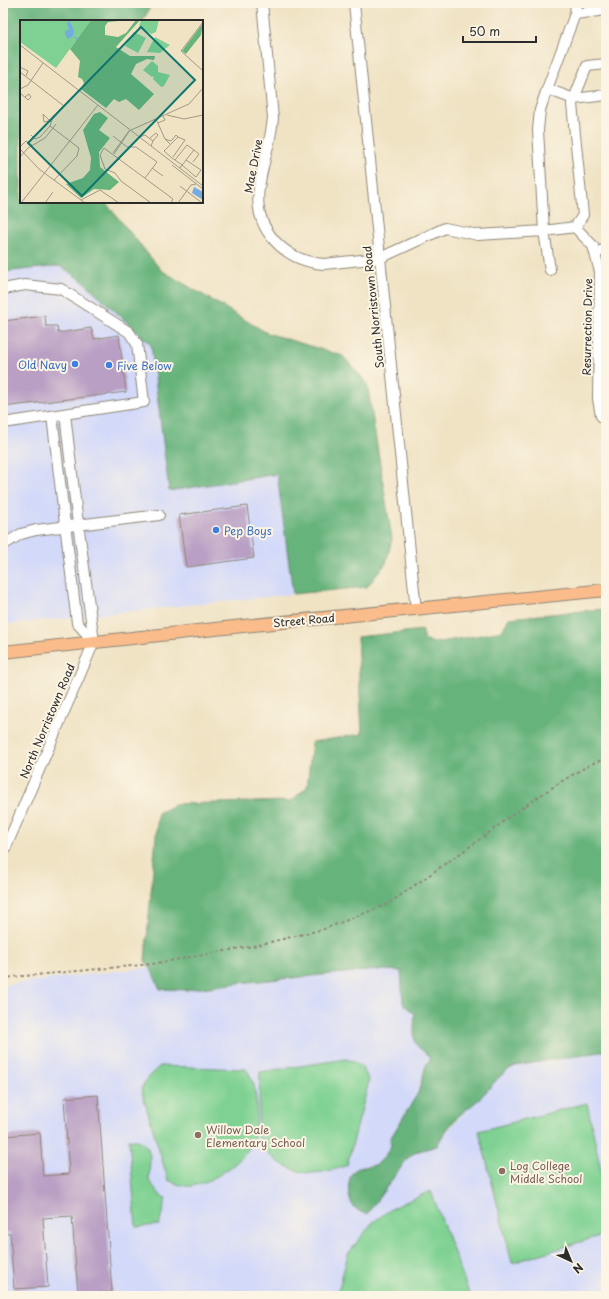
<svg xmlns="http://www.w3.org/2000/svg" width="609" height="1299" font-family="'Playpen Sans',sans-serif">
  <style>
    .built { fill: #d3d9f9 }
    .green { fill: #7ed192; stroke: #547e5e }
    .forest { fill: #66b37c; stroke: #486f54 }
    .building { fill: #b99fc4 }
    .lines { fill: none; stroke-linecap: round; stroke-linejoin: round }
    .minor-casing { stroke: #8e8778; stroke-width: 12 }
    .major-casing { stroke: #8e8778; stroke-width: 14 }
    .path { stroke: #8e8778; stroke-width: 2; stroke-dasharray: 3 3; stroke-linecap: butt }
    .minor { stroke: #fff; stroke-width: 10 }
    .major { stroke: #fabc8b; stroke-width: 12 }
    .shop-dot { fill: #3f7fe0; stroke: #fcf5e5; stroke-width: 1.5 }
    .education-dot { fill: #8d6e63; stroke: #fcf5e5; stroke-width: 1.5 }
    .labels { text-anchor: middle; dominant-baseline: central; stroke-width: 4; stroke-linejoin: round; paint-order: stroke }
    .street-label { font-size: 11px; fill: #2b2b2b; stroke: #fcf5e5 }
    .shop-label { font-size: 11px; fill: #366cbe; stroke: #fcf5e5; text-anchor: start }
    .education-label { font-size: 11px; fill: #785e54; stroke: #fcf5e5; text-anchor: start }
    .inset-road { fill: none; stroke: #a19987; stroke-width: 1 }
    .view { fill: #0f766e; fill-opacity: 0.15; stroke: #0f766e; stroke-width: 2 }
    .inset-edge { fill: none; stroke: #2b2b2b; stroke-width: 2 }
  </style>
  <rect width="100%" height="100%" fill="#fcf5e5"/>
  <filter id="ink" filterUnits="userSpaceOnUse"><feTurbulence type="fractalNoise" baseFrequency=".025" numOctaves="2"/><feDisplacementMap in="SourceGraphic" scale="8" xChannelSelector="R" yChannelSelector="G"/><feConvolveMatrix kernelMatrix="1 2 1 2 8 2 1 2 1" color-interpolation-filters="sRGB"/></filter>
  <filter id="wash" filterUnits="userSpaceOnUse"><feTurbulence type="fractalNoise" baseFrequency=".012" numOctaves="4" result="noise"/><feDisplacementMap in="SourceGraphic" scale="16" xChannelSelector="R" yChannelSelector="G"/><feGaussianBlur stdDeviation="0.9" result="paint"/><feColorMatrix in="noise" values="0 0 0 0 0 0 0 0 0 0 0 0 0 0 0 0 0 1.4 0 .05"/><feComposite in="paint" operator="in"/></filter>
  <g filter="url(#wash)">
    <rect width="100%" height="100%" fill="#f0e3c4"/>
    <!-- built -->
    <path class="built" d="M60,266L84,282L153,344L277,474L293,594L3,625V272Z
      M150,967L160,989L186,990L237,983L354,972L382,970L401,971L403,1004L415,1014L413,1022L416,1044L426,1053L430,1058L426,1065L418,1093L390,1139L392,1146L385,1156L375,1165H367V1214L407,1159L415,1152L437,1146L441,1138L461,1115L479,1099L494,1081L508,1070L515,1066L606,1050V1296H3V985Z"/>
    <!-- green -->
    <path class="green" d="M346,1059C361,1063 363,1068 369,1081L347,1165C336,1170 322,1173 310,1173C300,1173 281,1165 273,1158C267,1152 262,1144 258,1137L260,1072Z
      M160,1066L246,1069C248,1072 251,1076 252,1080C258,1092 258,1130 252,1143C243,1162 212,1183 191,1186C184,1187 174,1183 168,1180L141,1089L147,1078Z
      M587,1103L606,1194V1234L512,1263L479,1131Z
      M129,1139L141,1141L148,1148L150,1157L149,1181L162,1197L166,1198L159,1225L136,1227Z
      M431,1191L470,1296H337L348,1254L372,1223L394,1207Z"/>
    <!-- forest -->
    <path class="forest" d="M3,3H152L143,21H21V202H105L161,270L267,333L343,356L367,383L392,539L386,563L367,587L293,594L277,474L169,491L151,345L84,282L60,266L3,272Z
      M603,609L606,615V1051L515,1066C497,1075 492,1087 479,1099C474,1104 467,1109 462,1113C452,1122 443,1134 437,1146L415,1152L407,1159L367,1214C361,1213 355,1209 352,1204C347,1196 347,1178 354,1171C359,1166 369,1167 375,1165C382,1162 387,1152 391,1146L390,1139L418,1093L426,1065L430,1059C426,1052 418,1048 416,1044C413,1038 414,1021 415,1014L403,1004L401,971L382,970L354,972L238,983L186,990L160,989L150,967L145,961L158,813L176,804L291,801L307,787L312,742L362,734L357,637L423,630V639L434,643L476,636L502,631L509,618Z"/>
    <g id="blocks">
      <!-- building -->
      <path class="building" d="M45,316L46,326H57L58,333L91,328L94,339L119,335L126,392L3,407V321Z
        M247,506L254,558L186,567L179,515Z
        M98,1095L112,1292L78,1294L72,1216L43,1218L48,1287L14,1289L10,1233L3,1234V1136L40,1133L43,1176L69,1174L64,1098Z"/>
    </g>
  </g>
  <g filter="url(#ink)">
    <use href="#blocks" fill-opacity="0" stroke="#8e8778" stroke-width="1"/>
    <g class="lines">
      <defs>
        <path id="minor" d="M262,3L273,118C271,142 262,164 259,188C253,229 284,261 324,264L380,258L445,228L478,235L544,231L575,227L593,246L600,272L598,399L601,416L606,419
          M354,3L416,610
          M575,14L606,10
          M547,89L574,99L606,95
          M575,227L583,215L572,104L587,66L606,64
          M595,253L606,249
          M550,270L544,231L538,130L540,110L547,89L575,14L576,3
          M3,289L25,285L61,289L129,332L137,344L144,402L3,423
          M52,416L77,623L94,642
          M3,545L21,534L36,530L159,515
          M3,854L94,642L76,508L65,414"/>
        <path id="major" d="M3,652L243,626L606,590"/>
      </defs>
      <!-- minor casing -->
      <use href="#minor" class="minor-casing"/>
      <!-- major casing -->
      <use href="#major" class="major-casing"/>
      <!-- path -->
      <path class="path" d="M3,978L152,964L258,945L324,929L388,904L482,838L513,814L562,781L591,764L604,759L606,760"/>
      <!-- minor -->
      <use href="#minor" class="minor"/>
      <!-- major -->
      <use href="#major" class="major"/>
    </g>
  </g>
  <!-- markers -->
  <g class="shop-dot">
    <circle cx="75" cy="364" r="4"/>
    <circle cx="109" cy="365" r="4"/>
    <circle cx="216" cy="530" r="4"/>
  </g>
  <g class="education-dot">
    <circle cx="198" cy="1135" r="4"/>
    <circle cx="502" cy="1171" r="4"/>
  </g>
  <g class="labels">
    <!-- street labels -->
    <g class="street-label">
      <text transform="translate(253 166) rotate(-79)">Mae Drive</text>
      <text transform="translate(373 307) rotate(-96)">South Norristown Road</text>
      <text transform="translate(587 327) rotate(-89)">Resurrection Drive</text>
      <text transform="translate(304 620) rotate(-5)">Street Road</text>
      <text transform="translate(47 721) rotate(-67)">North Norristown Road</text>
    </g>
    <!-- shop labels -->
    <g class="shop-label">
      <text x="67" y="364" text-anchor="end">Old Navy</text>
      <text x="117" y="365">Five Below</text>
      <text x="224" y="530">Pep Boys</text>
    </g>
    <!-- education labels -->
    <g class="education-label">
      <text x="206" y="1129">Willow Dale<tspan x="206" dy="13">Elementary School</tspan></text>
      <text x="510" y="1165">Log College<tspan x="510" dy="13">Middle School</tspan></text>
    </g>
  </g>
  <!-- overview -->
  <g transform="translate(20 20)">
    <rect width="183" height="183" fill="#f0e3c4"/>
    <path d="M0,0H71L36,48L0,22ZM121,0H139L136,12L131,14L119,7ZM114,12L126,18L118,33L105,26ZM135,17L150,25L140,33L127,32ZM132,41L138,46V52L150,55L144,66L141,67L133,59L134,56L132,57L123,50Z" fill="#7ed192"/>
    <path d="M71,0L99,1L88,2L85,6V15L98,17L106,13L116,0H120L96,27L110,36H135L134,40L127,39L116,44L111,54L134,74L119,90L106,79L99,82L94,79L86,88L61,69L64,63L62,59L58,57L60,41L50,29ZM183,3L181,15L166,34L162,31ZM80,92L88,98L79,110L90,118L79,132L80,147L99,162L90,170L74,169L61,178L46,164L63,158L70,150L71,138L63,110L74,94Z" fill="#66b37c"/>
    <path d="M49,0L54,10L53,16L58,18L57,20L53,16L48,19L45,14V11L49,10L47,3ZM174,167L183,172V180L172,173Z" fill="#75abe3"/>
    <path class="inset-road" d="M183,2L161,31L183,51M0,25L183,166M0,47L8,51L6,56M0,52L44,86L32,100L30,106L59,128L57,136L34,160M0,69L8,65L23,43M0,73L7,79L8,80L11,77L9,74L5,77M147,95L164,99L183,95M136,99L145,119L151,125M28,101L24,102L23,94L31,102M138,103L145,100L143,96M111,110L169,84L183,68M11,115L15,119L20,117L30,106M93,116L107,127H116L137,142L125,158M120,117L125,115L133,121L131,126M130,118L136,113L138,115L133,121M145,119L151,121L156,115L158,117M0,127L6,121L12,125M0,129L19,149L65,183M144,131L152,138L155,140L162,145L176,157L181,150L166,140L164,143L162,145L160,148M144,131L158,117L165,120L153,137M93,133L109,111M94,134L110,110M0,137L8,128L25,118L36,104M155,140L167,125L174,130L166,140M173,142L179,134L174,130M152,145L183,169M132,148L143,156M160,166L182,183M61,180L80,170L99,183M1,183L78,85M25,183L33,172M131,183L101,161L95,153L85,149L80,135L84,128L153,179L151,183M158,183L171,165L176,164"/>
    <path class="view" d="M121,7L175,60L62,176L8,123Z"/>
    <rect width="183" height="183" class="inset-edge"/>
  </g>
  <!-- margin -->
  <rect width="609" height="1299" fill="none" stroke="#fcf5e5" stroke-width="16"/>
  <!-- north arrow -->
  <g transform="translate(571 1261) rotate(136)" stroke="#fcf5e5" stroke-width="3" paint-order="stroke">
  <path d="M0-3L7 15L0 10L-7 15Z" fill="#2b2b2b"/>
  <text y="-6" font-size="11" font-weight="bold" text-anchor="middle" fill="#2b2b2b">N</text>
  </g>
  <!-- scale -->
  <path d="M463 36v6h73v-6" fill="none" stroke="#2b2b2b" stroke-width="2"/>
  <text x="469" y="36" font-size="12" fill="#2b2b2b" stroke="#fcf5e5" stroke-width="3" paint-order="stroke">50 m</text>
</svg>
